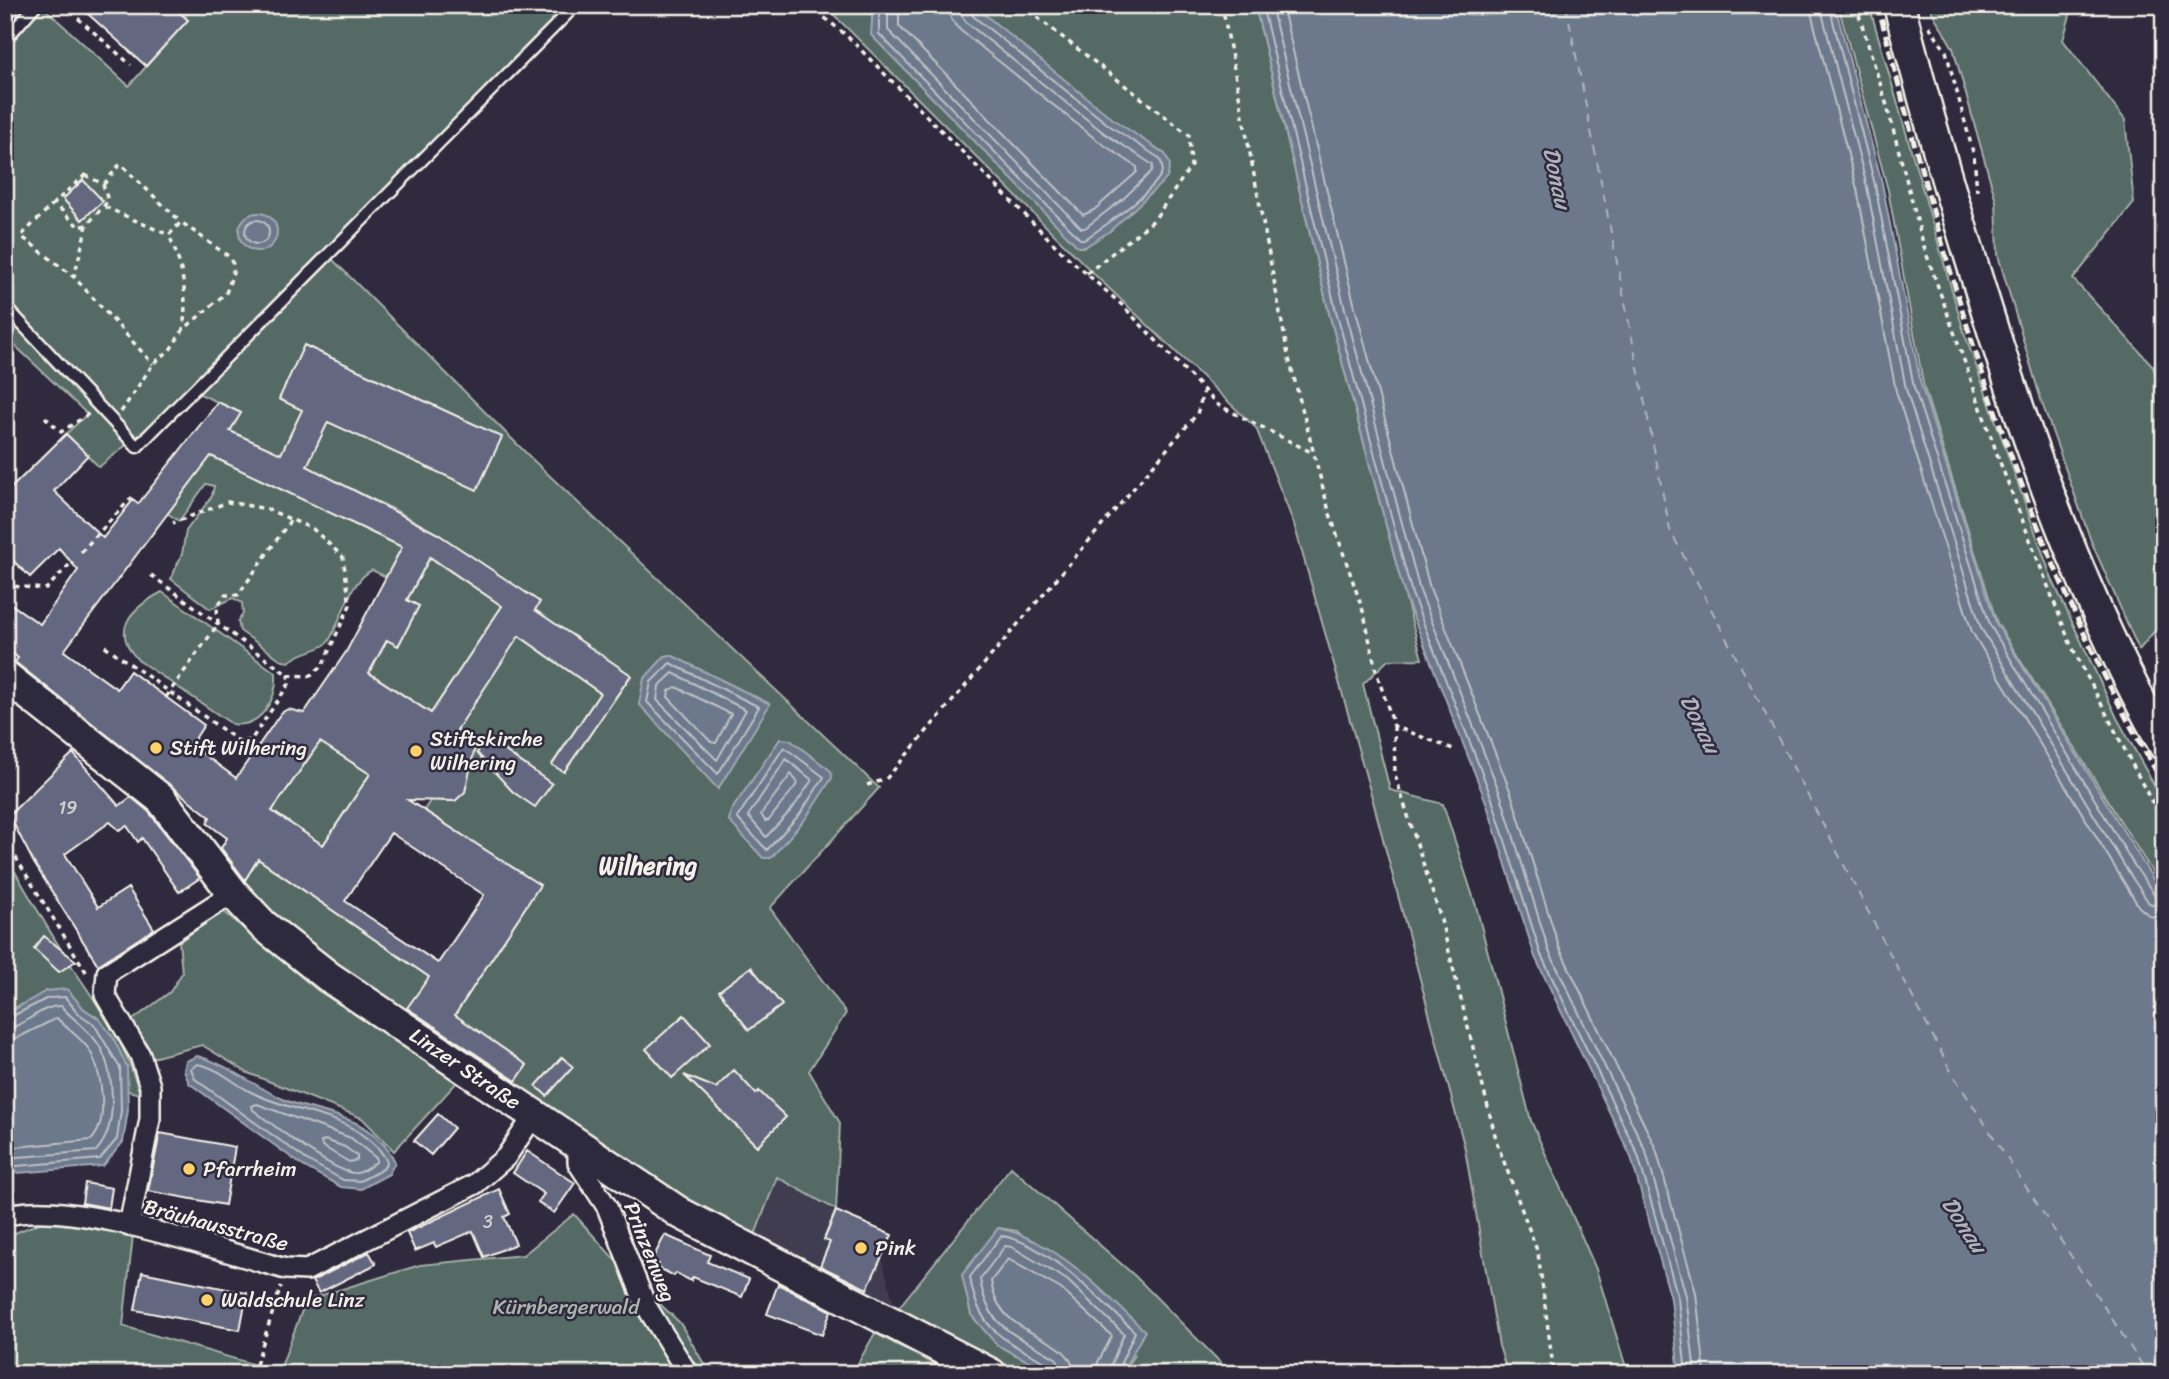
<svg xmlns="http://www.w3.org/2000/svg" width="2169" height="1379" viewBox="0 0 2169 1379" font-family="Sriracha,sans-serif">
	<rect width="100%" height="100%" fill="#2f2a3d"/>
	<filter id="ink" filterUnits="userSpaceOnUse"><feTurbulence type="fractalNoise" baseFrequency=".0143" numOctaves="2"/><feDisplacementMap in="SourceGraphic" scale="14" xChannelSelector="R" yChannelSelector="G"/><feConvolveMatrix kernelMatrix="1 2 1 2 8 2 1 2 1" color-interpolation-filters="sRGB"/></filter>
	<g filter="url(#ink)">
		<path fill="#3f3c51" d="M 777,1177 L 836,1211 L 892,1235 L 882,1259 L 896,1311 L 753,1240 Z"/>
		<path fill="#546a65" stroke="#a4aea6" stroke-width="2" d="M 14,5 L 41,5 L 129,86 L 187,20 L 182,5 L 568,5 L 156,421 L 99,467 L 66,434 L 87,414 L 5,336 L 5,16 Z
			M 824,5 L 1255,5 L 1329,313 L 1422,659 L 1388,660 L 1363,684 L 1390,790 L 1443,804 L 1476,906 L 1531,1121 L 1596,1269 L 1628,1374 L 1508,1374 L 1499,1346 L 1465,1149 L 1373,801 L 1294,524 L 1256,428 L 1095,275 Z
			M 1838,5 L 1869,5 L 1964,332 L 2052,579 L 2117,718 L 2164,803 L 2164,891 L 1997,623 L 1924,388 L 1888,190 Z
			M 1928,5 L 2073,5 L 2063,40 L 2125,120 L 2134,203 L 2073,279 L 2153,366 L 2164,403 L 2164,631 L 2157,628 L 2139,650 L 2091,541 L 2041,400 L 1998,255 L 1996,201 L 1953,48 Z
			M 330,257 L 532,459 L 879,788 L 770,908 L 846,1013 L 809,1071 L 840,1123 L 836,1211 L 824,1239 L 836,1210 L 777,1177 L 753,1240 L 688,1206 L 313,951 L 241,886 L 258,859 L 464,1001 L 539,885 L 424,810 L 434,795 L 443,801 L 454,801 C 471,787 466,786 465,767 C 465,759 470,748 471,739 L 344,656 L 387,640 L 399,645 L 419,606 L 407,600 L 430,558 L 502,606 L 440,700 L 519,636 L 600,693 L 552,764 L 564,772 L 631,676 L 535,610 L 539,602 L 438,534 L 393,509 L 230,431 L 241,413 L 189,389 Z
			M 211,456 L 402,547 L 386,577 L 372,570 C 348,582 342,621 328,642 C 321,651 302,650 289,662 L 283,661 L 240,631 L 238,621 L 243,614 L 242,603 L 233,598 L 210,609 L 171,579 L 182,554 L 186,531 L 212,496 L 214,486 L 206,484 L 179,521 L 167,513 Z
			M 162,592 L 276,673 C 278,699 260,729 232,724 L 138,660 C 109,629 132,608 162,592 Z
			M 320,742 L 370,774 L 323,845 L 272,811 Z
			M 5,855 C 30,896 53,940 81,980 C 109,1021 125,1045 140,1094 L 125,1090 L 127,1066 L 112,1037 L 98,1018 L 84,1009 L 31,1001 L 13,1008 L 5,1015 Z
			M 223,911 L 317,990 L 459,1080 L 394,1151 L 362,1118 L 248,1073 L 202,1045 L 148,1059 L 130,1022 L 170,992 L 182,973 L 179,942 Z
			M 1011,1167 L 1135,1276 L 1221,1363 L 1217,1374 L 1121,1374 L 1134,1355 L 1017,1231 L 999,1228 L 962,1275 L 997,1345 L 1053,1374 L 1014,1374 L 896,1311 Z
			M 574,1214 L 624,1270 L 680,1323 L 710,1374 L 5,1374 L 5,1237 L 59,1215 L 133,1235 L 123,1326 L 279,1372 L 306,1300 L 420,1265 L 523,1255 Z
			M 875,1333 L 952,1374 L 852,1374 Z"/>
		<path fill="#6c788c" stroke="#a2a8b1" stroke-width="2" d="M 873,5 L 973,5 L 1114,120 L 1165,154 L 1170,164 L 1167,178 L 1110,231 L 1085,247 L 1078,247 L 871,35 Z
			M 1255,5 L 1835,5 L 1882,183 L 1921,385 L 1996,623 L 2164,897 L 2164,1374 L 1679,1374 L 1671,1299 L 1631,1157 L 1535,957 L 1486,802 L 1405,596 L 1329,313 Z
			M239 232a19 19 0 1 1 38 0a19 19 0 1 1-38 0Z
			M 671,655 L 770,704 L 718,789 L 639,704 L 644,679 L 665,656 Z
			M 780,739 L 790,740 L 831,771 L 832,778 L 806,818 L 771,858 L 763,858 L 729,821 L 731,811 Z
			M 67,989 L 84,1009 L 98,1018 L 113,1037 L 127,1067 L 128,1110 L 123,1142 L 103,1166 L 5,1174 L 5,1015 L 46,991 Z
			M 197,1056 C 228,1064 255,1087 285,1100 C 308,1110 335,1112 358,1124 C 373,1132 388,1146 395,1162 L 389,1174 L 361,1189 L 341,1187 L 303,1166 L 189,1083 L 184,1070 L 186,1061 Z
			M 998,1228 C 1057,1240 1103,1292 1145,1331 L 1121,1374 L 1053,1374 L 997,1345 L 971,1315 L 962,1275 Z"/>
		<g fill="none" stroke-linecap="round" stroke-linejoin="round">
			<path stroke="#bec1c3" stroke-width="2" d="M 879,5 L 879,34 L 1080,239 L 1084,240 C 1102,228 1153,192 1161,174 C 1164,168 1162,163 1159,158 L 1110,126 L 973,16 L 968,5
				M 888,5 L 888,30 L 1081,228 L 1085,228 L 1123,199 L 1152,171 L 1153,165 L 1104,133 L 967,23 L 961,15 L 959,5
				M 899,5 L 899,26 L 1083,215 L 1094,210 L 1137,172 L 1137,167 L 1098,141 L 960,30 L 951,19 L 949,5
				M 1262,5 L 1336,311 L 1412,594 L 1492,799 L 1541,955 L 1638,1155 L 1678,1298 L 1686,1374
				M 1271,5 L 1345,309 L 1420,591 L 1501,796 L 1549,951 L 1646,1152 L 1686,1296 L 1695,1374
				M 1282,5 L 1355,307 L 1430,588 L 1511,793 L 1559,947 L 1656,1149 L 1696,1293 L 1705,1374
				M 1809,5 L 1857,189 L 1896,391 L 1972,632 L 2139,907 L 2150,916 L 2164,919
				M 1820,5 L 1867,187 L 1906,389 L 1981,628 L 2127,870 L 2149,903 L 2164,908
				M 1829,5 L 1875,185 L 1914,387 L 1990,625 L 2134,865 L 2156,897 L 2164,900
				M245 232a12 12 0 1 1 24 0a12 12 0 1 1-24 0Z
				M 670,663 L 759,707 L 718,774 L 647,702 L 651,682 Z
				M 673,673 L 746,710 L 717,760 L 657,700 L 659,686 Z
				M 676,687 L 731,714 L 716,743 L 711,742 L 668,697 L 669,691 Z
				M 784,747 L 824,777 L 800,814 L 767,850 L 737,818 Z
				M 786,759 L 812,780 L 793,808 L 766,837 L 748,816 Z
				M 791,774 L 798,783 L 769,820 L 765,821 L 761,814 Z
				M 5,1020 L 48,998 L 65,997 L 79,1014 L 94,1024 L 120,1068 L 121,1110 L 117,1139 L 100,1159 L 5,1167
				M 5,1029 C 25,1027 41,1005 61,1006 C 73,1020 89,1029 99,1045 C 115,1072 119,1127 96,1151 L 5,1158
				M 5,1039 L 17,1038 L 57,1018 C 67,1029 79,1036 88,1048 C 102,1068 110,1122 91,1140 L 5,1148
				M 197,1064 C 217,1067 232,1082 249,1091 C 282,1109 328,1113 357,1131 C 368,1139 382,1149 387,1162 L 383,1169 L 360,1181 L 343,1180 L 307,1160 L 195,1079 L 191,1069 Z
				M 257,1104 L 351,1138 L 376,1158 L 376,1162 C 371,1166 363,1172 357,1173 C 337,1176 271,1123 253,1110 L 252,1106 Z
				M 325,1140 L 345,1147 L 357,1156 L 357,1160 L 349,1162 L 322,1146 L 321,1142 Z
				M 1055,1374 L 1051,1365 C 1006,1341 978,1332 970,1277 L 1001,1236 C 1043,1240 1104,1303 1135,1332 L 1116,1374
				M 1063,1374 L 1057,1359 C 1018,1334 988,1332 980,1279 L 1005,1246 L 1012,1247 L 1067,1280 L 1124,1334 L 1107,1374
				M 1074,1374 C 1072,1330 1000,1344 991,1281 L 1008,1259 L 1061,1289 L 1112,1336 L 1098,1362 L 1096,1374"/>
			<path stroke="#b0b4ba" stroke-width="2" stroke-dasharray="9 7" stroke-linecap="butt" d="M 1566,5 L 1670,530 L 1953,1075 L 2148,1374"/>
		</g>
		<path fill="#646780" stroke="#f4f1e8" stroke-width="2" fill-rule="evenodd" d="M 78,5 L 171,5 L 188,20 L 146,66 Z
			M 83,180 L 103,201 L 82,220 L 63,199 Z
			M 304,345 L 502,437 L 477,490 L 328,422 L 307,466 L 438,534 L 540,602 L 535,610 L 631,675 L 564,772 L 552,765 L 600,693 L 519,636 L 457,730 L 476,743 L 465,792 L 455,801 L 408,800 L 540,885 L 455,1015 L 527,1065 L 516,1081 L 407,1008 L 429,977 L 258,859 L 245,880 L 221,848 L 227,838 L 207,823 L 210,817 L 15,662 L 18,658 L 5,647 L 5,600 L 40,624 L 78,570 L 59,548 L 30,577 L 5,553 L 5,494 L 66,434 L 88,455 L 54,491 L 103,538 L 133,500 L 138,504 L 218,402 L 241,413 L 230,431 L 281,454 L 302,410 L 279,399 ZM 211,456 L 402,547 L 346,652 L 304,713 L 288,709 L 281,713 L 236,778 L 191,745 L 204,725 L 130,671 L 117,689 L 64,651 ZM 430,557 L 502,606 L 431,713 L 369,673 L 387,640 L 398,646 L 419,606 L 407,600 ZM 320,742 L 370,774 L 323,845 L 272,811 ZM 391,833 L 484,895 L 438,963 L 345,901 Z
			M 487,738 L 552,784 L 535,807 L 513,792 L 477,753 Z
			M 73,753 L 119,806 L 131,797 L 148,811 L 200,878 L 179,892 L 142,838 L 138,842 L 127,826 L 119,830 L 110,822 L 65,854 L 98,907 L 128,888 L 154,929 L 98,965 L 34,863 L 9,815 Z
			M 44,936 L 76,961 L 59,972 L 34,949 Z
			M 751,967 L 782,1005 L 749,1030 L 719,991 Z
			M 684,1015 L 710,1044 L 672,1078 L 646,1049 Z
			M 562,1057 L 573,1067 L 547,1096 L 536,1086 Z
			M 734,1070 L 756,1094 L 759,1091 L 786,1117 L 757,1146 L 684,1075 L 716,1088 Z
			M 438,1114 L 454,1128 L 431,1155 L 414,1141 Z
			M 160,1133 L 235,1147 L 225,1205 L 148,1191 Z
			M 527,1151 L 575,1183 L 554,1213 L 538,1202 L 544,1194 L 513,1173 Z
			M 85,1183 L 112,1188 L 109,1208 L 82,1203 Z
			M 499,1189 L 510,1214 L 504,1217 L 516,1244 L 484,1257 L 473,1231 L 436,1247 L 434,1243 L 415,1251 L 407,1233 Z
			M 836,1211 L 892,1235 L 867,1289 L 820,1266 L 830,1242 L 824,1240 Z
			M 665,1235 L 710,1255 L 707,1262 L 749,1279 L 742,1297 L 693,1277 L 691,1281 L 676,1273 L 674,1276 L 657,1267 L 659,1264 L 652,1260 Z
			M 369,1252 L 376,1264 L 319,1293 L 312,1281 Z
			M 142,1272 L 247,1293 L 240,1330 L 135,1310 Z
			M 778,1284 L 831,1311 L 822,1335 L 767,1314 Z"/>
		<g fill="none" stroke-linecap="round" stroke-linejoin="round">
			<defs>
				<path id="service" d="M 5,40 L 36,5
					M 5,306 L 137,447 L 572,9"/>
				<path id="minor" d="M 578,1147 L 578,1163 L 607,1207 L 646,1306 L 688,1374
					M 5,1216 C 67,1196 219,1251 286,1269 L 307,1270 L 475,1184 L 506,1157 L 533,1117
					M 129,1226 L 150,1119 L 150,1086 L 140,1055 L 105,995 L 107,973 L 233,893"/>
				<g id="primary">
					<path d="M 1899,5 C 1924,103 1952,199 1982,295 C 2030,451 2084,603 2164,745"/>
					<path id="s1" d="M 5,676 L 161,799 L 233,893 L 263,925 L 329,977 L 680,1213 L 991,1374"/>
				</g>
			</defs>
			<use href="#service" stroke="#f4f1e8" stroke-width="15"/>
			<use href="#minor" stroke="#f4f1e8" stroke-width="24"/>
			<use href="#primary" stroke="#f4f1e8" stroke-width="35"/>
			<path stroke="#f4f1e8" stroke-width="3.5" stroke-dasharray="5 5" stroke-linecap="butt" d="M 63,5 L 131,65
				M 809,5 L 846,35 L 1063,253 L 1122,305 L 1218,405 L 1313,453
				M 1021,5 L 1189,135 L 1191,166 L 1154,220 L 1086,274
				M 1222,5 L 1288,355 L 1329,511 L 1364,614 L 1376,671 L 1394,726 L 1453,749
				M 1856,5 L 1887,106 L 1924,247 L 2001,465 L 2070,643 L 2164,826
				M 1929,26 L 1946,51 L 1974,156 L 1977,191
				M 85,175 L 103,184 L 108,201 L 87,225 L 79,227 L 54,203 Z
				M 104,184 L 120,164 L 181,222
				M 54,203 L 21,236 L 74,277
				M 105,207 L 169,235
				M 87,225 L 74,277 L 153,364
				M 121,412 L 153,364 L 170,350 L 183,330 L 226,293 L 233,273 L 233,264 L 228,256 L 181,222 L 169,235 C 183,267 188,295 183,330
				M 45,417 L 61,432 L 90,413
				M 81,552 L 135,494
				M 151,575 L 288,675 L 310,676 L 322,666 L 350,605 L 343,557 L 313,529 L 267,509 L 228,502 L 173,523
				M 5,589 L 12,586 L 46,589 L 71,563
				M 105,646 L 240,742 L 251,740 L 289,684 L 288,675
				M 166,697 L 218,624 L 217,607 L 225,595 L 238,595 L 292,518
				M 1394,726 L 1395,775 L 1440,916 L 1497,1143 L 1538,1253 L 1554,1374
				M 867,785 L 886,779 L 1197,414 L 1204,390
				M 5,840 L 88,975
				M 253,1374 L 281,1286"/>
			<use href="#service" stroke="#2f2a3d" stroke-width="10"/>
			<use href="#minor" stroke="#2f2a3d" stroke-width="19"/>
			<use href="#primary" stroke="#2f2a3d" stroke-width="30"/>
			<path stroke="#f4f1e8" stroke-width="5" stroke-dasharray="10 5" stroke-linecap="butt" d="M 1878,5 C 1945,267 2023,551 2164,784"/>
		</g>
	</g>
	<g fill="#ffd166" stroke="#2f2a3d" stroke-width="2.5">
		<circle cx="156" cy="748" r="7"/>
		<circle cx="416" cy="751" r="7"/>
		<circle cx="189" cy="1169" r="7"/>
		<circle cx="861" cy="1248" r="7"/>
		<circle cx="207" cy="1300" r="7"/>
	</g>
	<g text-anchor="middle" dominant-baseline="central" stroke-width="5" stroke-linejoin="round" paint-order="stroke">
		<g font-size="18" fill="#d0cece">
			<text x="68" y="808">19</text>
			<text x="488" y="1222">3</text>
		</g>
		<g font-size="21" fill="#f4f1e8" stroke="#2f2a3d" text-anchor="start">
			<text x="430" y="739">Stiftskirche<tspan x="430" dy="24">Wilhering</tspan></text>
			<text x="170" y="748">Stift Wilhering</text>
			<text x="203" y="1169">Pfarrheim</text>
			<text x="875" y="1248">Pink</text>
			<text x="221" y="1300">Waldschule Linz</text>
		</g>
		<g font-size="21" fill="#f4f1e8" stroke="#2f2a3d">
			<text stroke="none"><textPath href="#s1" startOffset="609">Linzer Straße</textPath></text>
			<text transform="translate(216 1225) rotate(15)">Bräuhausstraße</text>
			<text transform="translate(650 1252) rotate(68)">Prinzenweg</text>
		</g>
		<g font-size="21" fill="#acb4ad" stroke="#2f2a3d">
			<text x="566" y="1307">Kürnbergerwald</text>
		</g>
		<g font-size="23" font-style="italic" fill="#b0b4ba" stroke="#2f2a3d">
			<text transform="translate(1557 178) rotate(78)">Donau</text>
			<text transform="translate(1700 724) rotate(64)">Donau</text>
			<text transform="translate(1964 1225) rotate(57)">Donau</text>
		</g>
		<g font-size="24" font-weight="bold" fill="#f4f1e8" stroke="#2f2a3d">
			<text x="648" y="866">Wilhering</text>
		</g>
	</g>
	<rect width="2169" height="1379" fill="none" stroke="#2f2a3d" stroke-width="28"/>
	<rect x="14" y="14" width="2141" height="1351" fill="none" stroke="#f4f1e8" stroke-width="2.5" filter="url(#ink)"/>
</svg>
